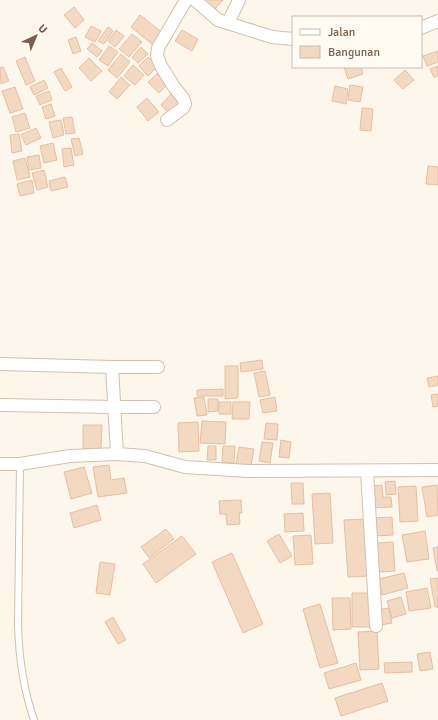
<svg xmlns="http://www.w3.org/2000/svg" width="438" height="720" viewBox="0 0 438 720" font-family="Signika,sans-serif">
	<rect width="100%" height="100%" fill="#fdf7eb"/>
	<path fill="#f3d8c2" stroke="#e6bfa2" d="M 204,0 L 223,0 L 215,9 Z
		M 74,7 L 84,20 L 75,28 L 64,15 Z
		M 140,15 L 163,33 L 153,45 L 131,27 Z
		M 91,26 L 101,31 L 95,42 L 85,37 Z
		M 108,27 L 113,31 L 104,44 L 98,41 Z
		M 116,30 L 124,36 L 115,47 L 108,41 Z
		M 182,30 L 198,39 L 192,51 L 175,41 Z
		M 132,34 L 142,42 L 129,57 L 119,49 Z
		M 76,37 L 81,51 L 73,54 L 68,40 Z
		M 92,43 L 102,51 L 97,57 L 87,49 Z
		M 109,46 L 118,52 L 108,66 L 99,60 Z
		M 141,47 L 148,54 L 138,63 L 132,57 Z
		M 438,51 L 438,62 L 427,66 L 423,56 Z
		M 121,54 L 130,62 L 117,78 L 108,70 Z
		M 25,57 L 35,81 L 26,85 L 16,61 Z
		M 148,57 L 158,66 L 148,76 L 139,66 Z
		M 89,58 L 102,71 L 91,81 L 79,68 Z
		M 133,65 L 144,75 L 135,85 L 124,76 Z
		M 438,66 L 438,76 L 434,77 L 430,69 Z
		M 3,67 L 9,81 L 1,84 L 0,68 Z
		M 344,67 L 361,67 L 363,74 L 348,79 Z
		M 61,68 L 72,87 L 65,91 L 54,72 Z
		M 405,70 L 414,80 L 403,89 L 394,80 Z
		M 157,74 L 168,84 L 159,93 L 148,82 Z
		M 121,77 L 130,85 L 117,99 L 109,92 Z
		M 44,80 L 48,88 L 34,95 L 30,87 Z
		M 350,85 L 363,87 L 360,102 L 348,100 Z
		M 335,86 L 348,89 L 346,104 L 332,101 Z
		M 15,87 L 23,109 L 10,113 L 2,91 Z
		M 49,91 L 52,100 L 40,105 L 36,96 Z
		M 171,94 L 180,102 L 169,113 L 161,105 Z
		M 147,98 L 159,112 L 148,121 L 137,107 Z
		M 51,104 L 55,116 L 46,119 L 42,107 Z
		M 362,108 L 373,109 L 371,131 L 360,130 Z
		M 25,113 L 30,128 L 16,132 L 12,117 Z
		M 72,117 L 75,133 L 66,134 L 63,118 Z
		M 61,120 L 64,135 L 53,138 L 49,122 Z
		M 36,128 L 41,138 L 26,145 L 21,135 Z
		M 19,134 L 22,151 L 12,153 L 10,135 Z
		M 79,138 L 83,154 L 75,156 L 71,139 Z
		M 53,143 L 57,160 L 44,163 L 40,146 Z
		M 71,148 L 74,165 L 64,167 L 62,149 Z
		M 39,155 L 41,168 L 29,170 L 27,157 Z
		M 25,158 L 30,177 L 17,180 L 13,161 Z
		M 428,166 L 438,167 L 438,185 L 426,184 Z
		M 44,170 L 48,187 L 37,190 L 32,173 Z
		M 65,177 L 68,187 L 51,191 L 49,181 Z
		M 32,180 L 34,193 L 20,196 L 17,184 Z
		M 262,360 L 263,369 L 241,372 L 240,363 Z
		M 225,366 L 238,366 L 238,398 L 225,399 Z
		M 265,371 L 270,395 L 259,397 L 254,373 Z
		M 438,376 L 438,385 L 429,387 L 427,378 Z
		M 223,389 L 223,396 L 197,396 L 197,390 Z
		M 438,394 L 438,406 L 433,407 L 431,395 Z
		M 204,397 L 207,415 L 197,416 L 194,398 Z
		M 275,397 L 277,411 L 263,413 L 260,400 Z
		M 208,399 L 218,399 L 218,411 L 208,412 Z
		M 219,402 L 231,402 L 231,414 L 219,414 Z
		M 233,402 L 250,402 L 249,419 L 232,419 Z
		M 202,421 L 226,422 L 225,444 L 200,443 Z
		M 198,422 L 199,451 L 179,452 L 178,423 Z
		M 266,423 L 278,424 L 277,440 L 264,439 Z
		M 83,425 L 102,425 L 101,449 L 83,449 Z
		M 281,440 L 291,442 L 289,458 L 279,457 Z
		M 262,442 L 273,443 L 270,463 L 259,461 Z
		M 208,446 L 216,446 L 216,460 L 207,460 Z
		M 223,446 L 235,446 L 234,463 L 222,463 Z
		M 239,447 L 254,449 L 251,466 L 236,464 Z
		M 109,465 L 111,480 L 124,478 L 127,493 L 98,497 L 93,467 Z
		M 84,467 L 92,493 L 71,499 L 64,472 Z
		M 395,481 L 396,494 L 386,495 L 385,482 Z
		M 291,483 L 303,483 L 304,504 L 292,504 Z
		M 382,485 L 383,497 L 391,497 L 392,507 L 371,508 L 369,486 Z
		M 437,485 L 438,515 L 427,517 L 422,487 Z
		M 416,486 L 418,521 L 400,522 L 398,487 Z
		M 330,493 L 333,543 L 315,544 L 312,494 Z
		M 241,500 L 242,513 L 239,513 L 240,524 L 227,525 L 226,514 L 220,514 L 219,501 Z
		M 97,505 L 101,520 L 74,528 L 70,513 Z
		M 303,513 L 304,531 L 285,532 L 284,514 Z
		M 392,517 L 393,535 L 374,536 L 372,518 Z
		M 365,519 L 369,576 L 348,577 L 344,520 Z
		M 166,529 L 174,539 L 149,558 L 141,547 Z
		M 425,531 L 429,559 L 407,562 L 402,535 Z
		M 279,534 L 292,556 L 280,563 L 267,541 Z
		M 311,535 L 313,564 L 295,565 L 293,536 Z
		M 182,536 L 196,554 L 156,583 L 143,564 Z
		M 393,542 L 395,571 L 378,572 L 376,543 Z
		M 438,547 L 438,571 L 437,571 L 433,548 Z
		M 232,553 L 263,624 L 243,633 L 212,562 Z
		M 100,562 L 115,564 L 110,595 L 96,593 Z
		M 404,573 L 408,588 L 382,595 L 379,579 Z
		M 438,578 L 438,607 L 435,607 L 430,579 Z
		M 427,588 L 431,608 L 409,611 L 406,592 Z
		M 352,593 L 372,593 L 373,627 L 352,627 Z
		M 401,597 L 406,614 L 392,618 L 387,601 Z
		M 332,598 L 350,598 L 351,629 L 333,630 Z
		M 320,604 L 338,663 L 320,668 L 303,609 Z
		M 389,608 L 392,623 L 381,625 L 377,610 Z
		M 113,617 L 126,640 L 118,644 L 105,622 Z
		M 377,631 L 379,669 L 360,670 L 358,632 Z
		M 430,652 L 433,669 L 420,671 L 417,654 Z
		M 412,662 L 412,672 L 385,673 L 384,663 Z
		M 356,663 L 361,680 L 329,689 L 324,673 Z
		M 382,683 L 388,701 L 341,716 L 335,698 Z"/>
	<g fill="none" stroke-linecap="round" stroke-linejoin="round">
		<defs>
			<path id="lane" d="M 20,464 L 18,625 C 19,659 23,688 34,720"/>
			<path id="street" d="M 195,0 L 218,20 L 272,37 L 293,39
				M 228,23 L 239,0
				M 421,28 L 438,21
				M 167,120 L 183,108 L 185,104 L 183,98 L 174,87 L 161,66 L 157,56 L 158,48 L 186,0
				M 0,364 L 112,367 L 158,367
				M 112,367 L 117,454
				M 0,405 L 114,407 L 154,407
				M 0,464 L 20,464 L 70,456 L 117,454 L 145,456 L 185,467 L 248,471 L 438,470
				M 367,471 L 376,626"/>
		</defs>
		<use href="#lane" stroke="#d1c0af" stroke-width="8"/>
		<use href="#street" stroke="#d1c0af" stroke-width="14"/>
		<use href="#lane" stroke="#fff" stroke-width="6"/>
		<use href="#street" stroke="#fff" stroke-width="12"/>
	</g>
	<rect x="292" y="16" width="130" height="52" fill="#fffbf3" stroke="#cabdb0"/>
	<rect x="300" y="29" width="20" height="6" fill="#ffffff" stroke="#cabdb0"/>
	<text x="328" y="36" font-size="12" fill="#7a5f4c">Jalan</text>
	<rect x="300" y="46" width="20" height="12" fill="#f3d8c2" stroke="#cabdb0"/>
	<text x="328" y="56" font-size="12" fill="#7a5f4c">Bangunan</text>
	<g transform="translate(36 36) rotate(44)" stroke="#fffbf3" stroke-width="3" paint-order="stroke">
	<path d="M0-3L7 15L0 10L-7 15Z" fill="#7a5f4c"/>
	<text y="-6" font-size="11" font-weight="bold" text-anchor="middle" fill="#7a5f4c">U</text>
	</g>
</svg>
